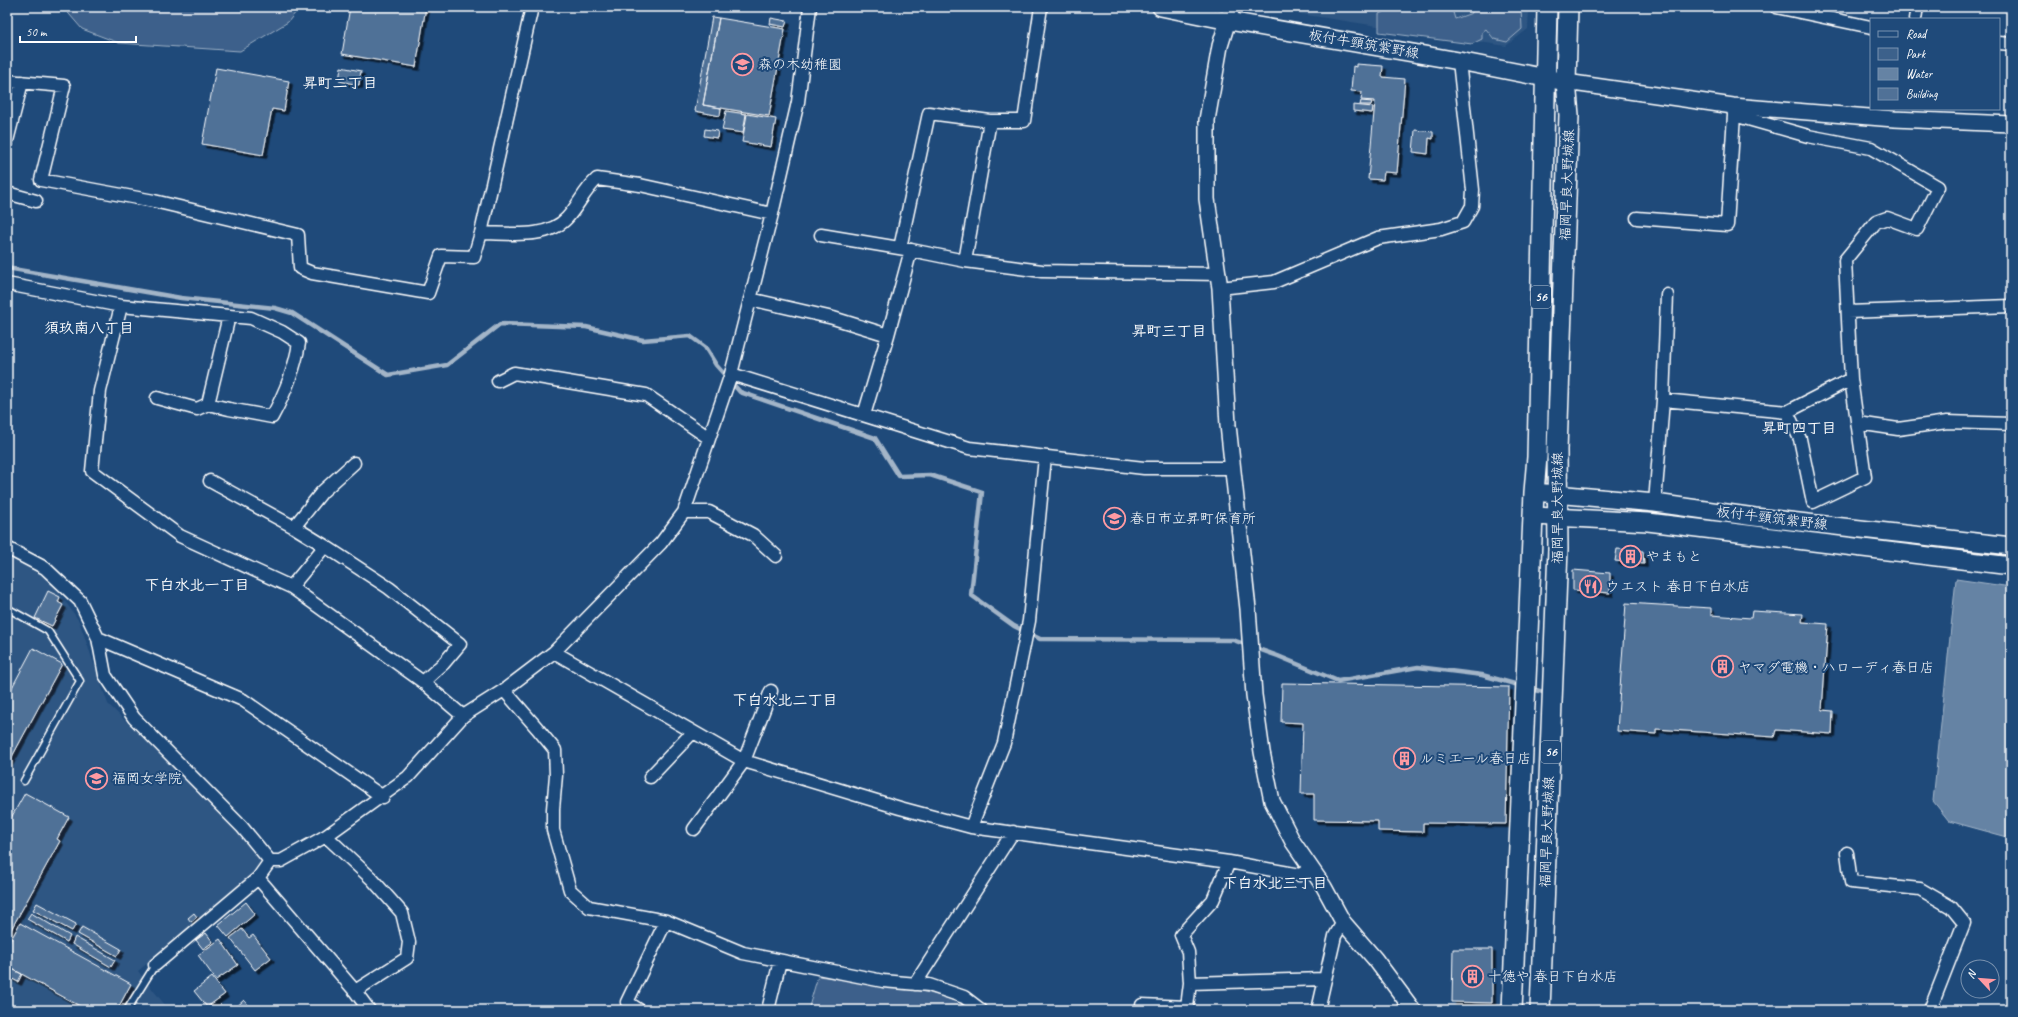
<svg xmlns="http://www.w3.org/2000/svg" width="2018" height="1017" viewBox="0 0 2018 1017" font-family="Caveat,'Klee One',sans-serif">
	<defs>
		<filter id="shadow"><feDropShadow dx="3.5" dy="3.5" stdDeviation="0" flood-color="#0009"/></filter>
	</defs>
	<rect width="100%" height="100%" fill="#1f4a7a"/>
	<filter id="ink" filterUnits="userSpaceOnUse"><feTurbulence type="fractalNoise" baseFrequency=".025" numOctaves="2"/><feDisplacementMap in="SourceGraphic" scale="8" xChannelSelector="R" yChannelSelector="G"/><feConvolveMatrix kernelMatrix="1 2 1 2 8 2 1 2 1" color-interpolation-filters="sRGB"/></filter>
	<g filter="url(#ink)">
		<path fill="#2e5683" d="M 1255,7 L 1529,7 L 1528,29 L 1506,46 Z
			M 7,556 L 50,580 L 79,621 L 108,704 L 260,852 L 260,870 L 138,971 L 169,1010 L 7,1010 Z"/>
		<path fill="#3c618b" stroke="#9eb0c5" d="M 63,7 L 300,7 L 288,22 L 240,51 L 119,43 L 82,29 Z
			M 1393,7 L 1412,7 L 1420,10 L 1452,9 L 1455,19 L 1472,13 L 1472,7 L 1521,7 L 1522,29 L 1507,42 L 1494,39 L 1486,29 L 1482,32 L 1482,39 L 1472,44 L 1379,32 L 1379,14 Z
			M 818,976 C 858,982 940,987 971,1010 L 808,1010 Z"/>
		<path fill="#6583a4" stroke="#a3b5c8" d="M 1956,579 L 2011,587 L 2011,838 L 1949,821 L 1933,801 Z"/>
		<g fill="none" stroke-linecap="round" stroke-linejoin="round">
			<path stroke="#a3b5c8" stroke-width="4.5" d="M 7,268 L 181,298 L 275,308 L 292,313 L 388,375 L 447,365 L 500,324 L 586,327 L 643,340 L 690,336 L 705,347 L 716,365 L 740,392 L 875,438 L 899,476 L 930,475 L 982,492 L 971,595 L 1014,626 L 1040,639 L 1233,640 L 1278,656 L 1338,681 L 1418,667 L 1482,675 L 1522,686
				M 1529,688 L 1543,692"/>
		</g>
		<path fill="#507197" stroke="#fff" filter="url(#shadow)" d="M 350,7 L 426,7 L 416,67 L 342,54 Z
			M 712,17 L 719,18 L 703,105 L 721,108 L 720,116 L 695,111 Z
			M 719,18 L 785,29 L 769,116 L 703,105 Z
			M 771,18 L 787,21 L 785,27 L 770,24 Z
			M 1356,64 L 1383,66 L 1382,77 L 1405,79 L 1397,173 L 1384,172 L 1383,180 L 1368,179 L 1375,101 L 1361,100 L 1362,92 L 1351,91 L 1353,66 L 1356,67 Z
			M 341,67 L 361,71 L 359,85 L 339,81 Z
			M 216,68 L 289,81 L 284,111 L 272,109 L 263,155 L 202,144 Z
			M 1361,101 L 1372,102 L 1371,105 L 1360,105 Z
			M 1353,105 L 1373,107 L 1372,113 L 1353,111 Z
			M 726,111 L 746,114 L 743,133 L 722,130 Z
			M 747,114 L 776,119 L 771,147 L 742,142 Z
			M 705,129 L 718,131 L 717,138 L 704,136 Z
			M 1415,130 L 1433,132 L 1433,139 L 1429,138 L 1428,154 L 1413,152 Z
			M 1617,549 L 1643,551 L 1644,564 L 1615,561 Z
			M 1573,570 L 1610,573 L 1610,593 L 1573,590 Z
			M 48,591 L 60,597 L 58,602 L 63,605 L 52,626 L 35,618 Z
			M 1626,603 L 1711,608 L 1711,615 L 1751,618 L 1752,611 L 1803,614 L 1802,622 L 1828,624 L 1822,710 L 1833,711 L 1832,734 L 1776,730 L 1774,737 L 1656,729 L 1656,734 L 1617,731 Z
			M 33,648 L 62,664 L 7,766 L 7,697 Z
			M 1282,683 L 1509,687 L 1506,824 L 1423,823 L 1423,832 L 1378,831 L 1378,821 L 1314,820 L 1314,794 L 1301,794 L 1303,723 L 1281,722 Z
			M 25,793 L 69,817 L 57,839 L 60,841 L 8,935 L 7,825 Z
			M 246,902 L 255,914 L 228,937 L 218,925 Z
			M 37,903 L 76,924 L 72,931 L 33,910 Z
			M 31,913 L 70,936 L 67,942 L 27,919 Z
			M 194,913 L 197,917 L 191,922 L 188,918 Z
			M 20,923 L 131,984 L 117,1010 L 87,1010 L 7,966 L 7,947 Z
			M 82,927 L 121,949 L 117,956 L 78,934 Z
			M 242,929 L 249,938 L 253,935 L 271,958 L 255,970 L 230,938 Z
			M 206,933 L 213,942 L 203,949 L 196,940 Z
			M 75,937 L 115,960 L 111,967 L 72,944 Z
			M 220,939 L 238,965 L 216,980 L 198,955 Z
			M 1453,949 L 1492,949 L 1492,1003 L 1452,1002 Z
			M 10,968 L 22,974 L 18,982 L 7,976 Z
			M 212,977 L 225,994 L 207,1007 L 194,991 Z
			M 244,1000 L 253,1010 L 233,1010 Z"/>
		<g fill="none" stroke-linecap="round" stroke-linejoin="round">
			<defs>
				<path id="service" d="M 7,608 L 48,631 L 80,681 L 24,781
					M 127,1010 L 155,965"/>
				<path id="minor" d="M 1776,7 L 1871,27
					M 1915,19 L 1917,7
					M 1999,43 L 2011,44
					M 7,81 L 64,86 L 41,180 L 154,201 L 298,235 L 300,268 L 312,273 L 428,293 L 441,256 L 474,257 L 481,233 L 532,7
					M 7,141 L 22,82
					M 7,193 L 36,201
					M 1637,218 L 1727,225 L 1734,115
					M 481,233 C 508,233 547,240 567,218 C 578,206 584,191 597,179 L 640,185 L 772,214
					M 821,235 L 911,250 L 888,335 L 864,415
					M 900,248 L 929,113 L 990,121
					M 911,250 L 965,261 L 1042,271 L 1218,274
					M 965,261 L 990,121 L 1024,121 L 1041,7
					M 7,284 L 121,306 L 100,391 L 92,471 L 180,536 L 291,587
					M 1220,288 L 1274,282 L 1378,238 L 1441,229 L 1463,222 L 1472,206 L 1473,190 L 1459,61
					M 750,299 L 833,318 L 888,335
					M 121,306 L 251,318 L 282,332 L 299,343 C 295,370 285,393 272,417 L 229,409 L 208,404 L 197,409 L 157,398
					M 1848,312 L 2011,306
					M 731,374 L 969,448 L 1144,468 L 1232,468
					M 498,381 L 514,373 L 646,395 L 709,438
					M 1663,400 L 1787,412 L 1851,379 L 1845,260 L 1876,222 L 1887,218 L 1917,229 L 1938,187 L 1871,148 L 1808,136 L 1734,115 L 1733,106
					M 208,404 L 229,316
					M 1787,412 L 1800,439 L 1813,502 L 1865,477 L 1851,379
					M 1858,423 L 1898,429 L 1947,422 L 2011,424
					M 210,481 L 294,527 L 325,546
					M 1655,503 L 1663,400 L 1667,295
					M 684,512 L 709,512 L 753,535 L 776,556
					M 294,527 L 322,492 L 354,463
					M 7,548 L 45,568 L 80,601 L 98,638 L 105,675 L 134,718 L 242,827 L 270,861
					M 98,638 L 243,700 L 383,797
					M 554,652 L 744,761 L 900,808 L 971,827 L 1229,862 L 1300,875 L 1311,868
					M 423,682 L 444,663 L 460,644 L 389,588 L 325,546 L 291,587 L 423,682 L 463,716
					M 504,690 L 537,728 L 555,750 L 556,775 L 553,809 L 553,830 L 570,890 L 589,907 L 666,921 L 743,953 L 883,981 L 929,985 L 964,997 L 981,1010
					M 650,777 L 692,733
					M 971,827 L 1004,743 L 1029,621 L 1045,457
					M 694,829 L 744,761 L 771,691
					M 326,836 L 372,879 L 402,913 L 409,942 L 407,958 L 355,991
					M 1847,853 L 1851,882 L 1920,889 L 1951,907 L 1964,923 L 1930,1010
					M 258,878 L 355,991 L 369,1010
					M 155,965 L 258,878 L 270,861 L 281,861 L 326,836 L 408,777 L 463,716 L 504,690 L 554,652 L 661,543 L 684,512 L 731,374 L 772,214 L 798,102 L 810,7
					M 1190,983 L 1325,979
					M 915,984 L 1013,832
					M 1142,1005 L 1187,1007 L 1190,983 L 1188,952 L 1181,935 L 1213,900 L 1229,862
					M 639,1010 L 627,1002 L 666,921
					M 768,1010 L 780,961
					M 1318,1010 L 1335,936 L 1343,922"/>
				<path id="tertiary" d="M 1232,7 L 1220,46 L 1207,120 L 1207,199 L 1220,288 L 1228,425 L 1248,609 L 1254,695 L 1262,752 L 1272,801 L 1293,842 L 1324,887 L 1343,922 L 1375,959 L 1413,1010
					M 1566,82 L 1733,106 L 1894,119 L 2011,124"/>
				<path id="secondary" d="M 1161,7 L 1229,21 L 1459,61 L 1566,82
					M 1534,492 L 1655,503 L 1755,517 L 2011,546
					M 1534,516 L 1648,522 L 2011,566"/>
				<path id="primary" d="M 1512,1010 L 1534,492 L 1537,457 L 1547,7
					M 1540,1010 L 1558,549 L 1557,450 L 1569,115 L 1566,82 L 1568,7"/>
			</defs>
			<use href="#service" stroke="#fff" stroke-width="9"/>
			<use href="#minor" stroke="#fff" stroke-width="15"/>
			<use href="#tertiary" stroke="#fff" stroke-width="18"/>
			<use href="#secondary" stroke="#fff" stroke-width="20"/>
			<use href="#primary" stroke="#fff" stroke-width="22"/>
			<use href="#service" stroke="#1f4a7a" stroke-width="6"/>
			<use href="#minor" stroke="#1f4a7a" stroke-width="12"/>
			<use href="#tertiary" stroke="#1f4a7a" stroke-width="15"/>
			<use href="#secondary" stroke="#1f4a7a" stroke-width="17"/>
			<use href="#primary" stroke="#1f4a7a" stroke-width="19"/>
		</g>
	</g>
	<defs>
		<symbol id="school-ring" viewBox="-11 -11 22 22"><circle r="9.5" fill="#1f4a7a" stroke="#ff9aa2" stroke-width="1.5"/><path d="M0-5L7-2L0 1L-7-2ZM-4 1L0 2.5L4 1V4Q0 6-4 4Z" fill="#ff9aa2"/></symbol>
		<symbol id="building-ring" viewBox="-11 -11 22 22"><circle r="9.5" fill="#1f4a7a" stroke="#ff9aa2" stroke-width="1.5"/><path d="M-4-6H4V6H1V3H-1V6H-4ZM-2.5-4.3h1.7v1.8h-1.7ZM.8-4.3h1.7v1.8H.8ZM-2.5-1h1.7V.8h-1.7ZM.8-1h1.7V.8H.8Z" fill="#ff9aa2"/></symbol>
		<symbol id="restaurant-ring" viewBox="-11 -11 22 22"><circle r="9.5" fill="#1f4a7a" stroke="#ff9aa2" stroke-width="1.5"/><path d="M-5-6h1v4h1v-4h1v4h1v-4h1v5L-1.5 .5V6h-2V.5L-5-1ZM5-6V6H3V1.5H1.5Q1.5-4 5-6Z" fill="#ff9aa2"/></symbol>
	</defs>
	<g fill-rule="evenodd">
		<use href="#school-ring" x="730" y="52" width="25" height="25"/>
		<use href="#school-ring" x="1102" y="506" width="25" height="25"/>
		<use href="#building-ring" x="1618" y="544" width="25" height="25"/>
		<use href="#restaurant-ring" x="1578" y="574" width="25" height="25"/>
		<use href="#building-ring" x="1710" y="654" width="25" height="25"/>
		<use href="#building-ring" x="1392" y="746" width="25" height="25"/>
		<use href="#school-ring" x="84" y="766" width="25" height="25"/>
		<use href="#building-ring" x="1460" y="964" width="25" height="25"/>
	</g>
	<g text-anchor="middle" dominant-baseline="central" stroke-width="4" stroke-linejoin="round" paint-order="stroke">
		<g fill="#1f4a7a" stroke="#bcc9d7" stroke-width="1">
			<rect x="1531" y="286" width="20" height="22" rx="3"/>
			<rect x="1541" y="741" width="20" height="22" rx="3"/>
		</g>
		<g font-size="13" font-weight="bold" fill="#fff">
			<text x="1541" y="297">56</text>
			<text x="1551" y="752">56</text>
		</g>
		<g font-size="14" fill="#fff" stroke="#1f4a7a">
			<text transform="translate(1364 44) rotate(10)">板付牛頸筑紫野線</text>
			<text transform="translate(1567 185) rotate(-88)">福岡早良大野城線</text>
			<text transform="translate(1557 508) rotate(-90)">福岡早良大野城線</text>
			<text transform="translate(1772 518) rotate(7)">板付牛頸筑紫野線</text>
			<text transform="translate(1547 832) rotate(-88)">福岡早良大野城線</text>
		</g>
		<g font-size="14" fill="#fff" stroke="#1f4a7a" text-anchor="start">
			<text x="758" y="64">森の木幼稚園</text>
			<text x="1130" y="518">春日市立昇町保育所</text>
			<text x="1646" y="556">やまもと</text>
			<text x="1606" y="586">ウエスト 春日下白水店</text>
			<text x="1738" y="667">ヤマダ電機・ハローディ春日店</text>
			<text x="1420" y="758">ルミエール春日店</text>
			<text x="112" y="778">福岡女学院</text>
			<text x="1488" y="976">十徳や 春日下白水店</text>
		</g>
		<g font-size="15" font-weight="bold" fill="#fff" stroke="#1f4a7a">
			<text x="340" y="83">昇町二丁目</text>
			<text x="89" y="328">須玖南八丁目</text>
			<text x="1169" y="331">昇町三丁目</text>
			<text x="1799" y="428">昇町四丁目</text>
			<text x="197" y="585">下白水北一丁目</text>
			<text x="785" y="700">下白水北二丁目</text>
			<text x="1275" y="883">下白水北三丁目</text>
		</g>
	</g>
	<rect width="2018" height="1017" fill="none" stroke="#1f4a7a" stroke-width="24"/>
	<rect x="12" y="12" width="1994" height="993" fill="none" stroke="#fff" stroke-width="1.5" filter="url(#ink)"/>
	<rect x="1870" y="18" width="130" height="92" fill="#1f4a7a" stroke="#7992af"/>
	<rect x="1878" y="31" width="20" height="6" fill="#1f4a7a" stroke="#7992af"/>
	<text x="1906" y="38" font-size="12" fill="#ffffff">Road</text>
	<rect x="1878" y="48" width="20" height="12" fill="#3c618b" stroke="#7992af"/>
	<text x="1906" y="58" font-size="12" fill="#ffffff">Park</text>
	<rect x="1878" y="68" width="20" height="12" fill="#6583a4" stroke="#7992af"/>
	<text x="1906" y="78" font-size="12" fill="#ffffff">Water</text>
	<rect x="1878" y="88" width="20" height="12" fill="#507197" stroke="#7992af"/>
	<text x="1906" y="98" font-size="12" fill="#ffffff">Building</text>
	<g transform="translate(1980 979) rotate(296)"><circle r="19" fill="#1f4a7a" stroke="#7992af"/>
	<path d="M0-3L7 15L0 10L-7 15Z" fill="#ff9aa2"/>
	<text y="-6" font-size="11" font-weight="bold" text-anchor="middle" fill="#ffffff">N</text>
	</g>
	<path d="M20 36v6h116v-6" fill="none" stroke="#ffffff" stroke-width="2"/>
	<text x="26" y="36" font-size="12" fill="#ffffff" stroke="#1f4a7a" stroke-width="3" paint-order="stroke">50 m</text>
</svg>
